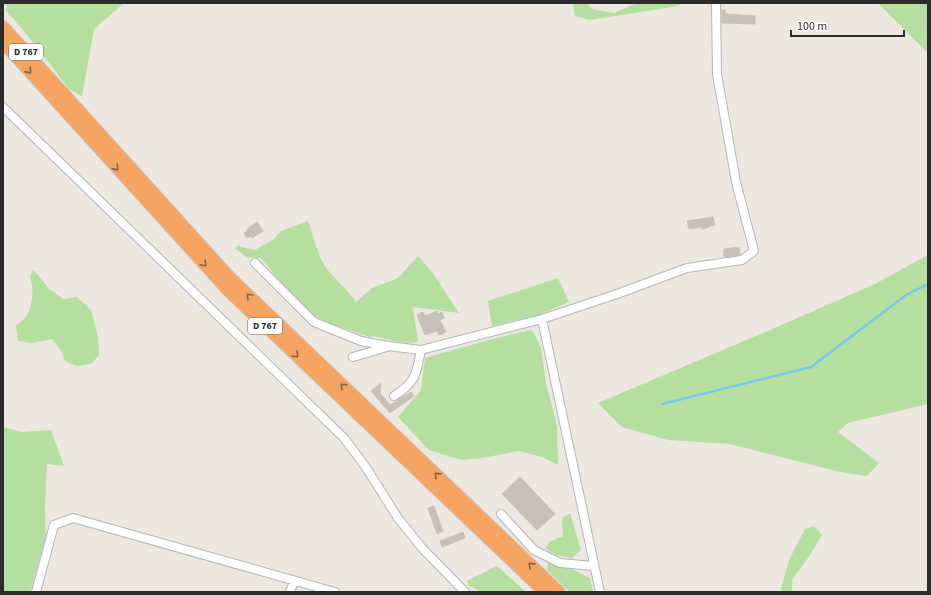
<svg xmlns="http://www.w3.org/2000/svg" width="931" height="595" viewBox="0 0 931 595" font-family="'Source Sans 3',sans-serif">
	<rect width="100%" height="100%" fill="#ece7df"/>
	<path fill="#b4df9f" d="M 4,3 L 124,3 L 94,29 L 82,96 L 69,89 L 37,47 L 5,9 L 8,8 Z
		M 573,3 L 587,3 L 592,9 L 614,13 L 637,3 L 684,3 L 673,7 L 589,20 L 575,16 Z
		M 878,3 L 928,3 L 928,53 Z
		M 308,221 C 313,234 318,256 325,266 C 334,280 347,288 356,302 L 372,288 L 398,278 L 418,256 L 432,272 L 459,313 L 413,307 L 418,342 L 409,343 L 399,342 L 373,336 L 370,337 L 331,324 L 312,315 L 286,289 L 261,258 L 246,257 L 235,248 L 239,245 L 241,247 L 255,250 L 274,239 L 281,231 Z
		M 928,255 L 928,404 L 848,423 L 838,432 L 879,463 L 867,476 L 840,472 L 730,444 L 668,440 L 622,427 L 598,403 L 770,330 L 875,284 Z
		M 33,269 L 50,290 L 64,299 L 77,297 L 91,310 L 98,337 L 99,355 L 91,364 L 76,366 L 65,361 L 61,350 L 52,339 L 32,343 L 18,341 L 16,326 C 19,323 25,319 27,315 C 33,304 34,288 30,277 Z
		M 558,278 L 569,302 L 539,315 L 492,326 L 488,301 Z
		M 532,330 L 541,347 L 546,383 L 557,426 L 558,465 L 542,457 L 519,451 L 482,458 L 461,460 L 429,450 L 398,417 L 421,390 L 425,358 L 496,338 Z
		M 3,427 L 21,432 L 51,430 L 64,466 L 47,464 L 45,506 L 46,543 L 42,549 L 32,587 L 29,592 L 3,592 Z
		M 570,513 L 581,550 L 572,558 L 556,555 L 546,549 L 549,542 L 563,536 L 562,518 Z
		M 814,526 L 822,535 L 810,555 L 792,580 L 792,592 L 782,592 L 781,589 L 789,560 L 805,529 Z
		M 548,563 L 571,569 L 590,578 L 593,592 L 570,592 L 547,570 Z
		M 497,566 L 526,592 L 479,592 L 475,588 L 469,586 L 467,581 Z"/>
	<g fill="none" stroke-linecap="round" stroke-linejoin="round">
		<path stroke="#78c8e8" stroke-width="2.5" d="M 662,404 L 811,367 L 906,295 L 928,284"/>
	</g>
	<path fill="#c5c1ba" stroke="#c8c3b8" d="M 722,10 L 725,10 L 725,14 L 755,16 L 755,24 L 722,23 Z
		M 713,217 L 715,225 L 709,226 L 709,227 L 702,229 L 702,227 L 689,229 L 687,221 Z
		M 257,222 L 263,231 L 252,238 L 251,236 L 247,238 L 244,233 L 248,230 L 247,229 Z
		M 739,247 L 740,255 L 724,257 L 724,249 Z
		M 437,311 L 438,314 L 442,312 L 444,318 L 440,320 L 446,332 L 439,335 L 437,331 L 425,335 L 417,315 L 423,312 L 425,316 Z
		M 381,383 L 380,393 L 390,405 L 411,392 L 414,396 L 390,413 L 371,391 Z
		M 520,477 L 555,514 L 537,530 L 502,494 Z
		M 434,506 L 443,531 L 437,534 L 428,508 Z
		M 463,532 L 465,538 L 442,547 L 440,541 Z"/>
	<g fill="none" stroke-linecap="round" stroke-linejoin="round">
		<defs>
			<path id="minor" d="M 3,107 L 344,438 L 365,466 L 398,518 L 422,548 L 465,592
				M 255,263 L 314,322 L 361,341 L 388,346 L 421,350 L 542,319 L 617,294 L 687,268 L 742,260 L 754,251 L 736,182 L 717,74 L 716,3
				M 542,319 L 600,592
				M 353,357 L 387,347
				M 394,396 C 416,382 416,375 421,350
				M 501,514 L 534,550 L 560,563 L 594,566
				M 36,592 L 54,525 L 73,518 L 335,592
				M 290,592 L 294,581"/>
			<path id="highway" d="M 3,27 L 230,278 L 559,592
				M 3,42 L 229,291 L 545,592"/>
		</defs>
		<use href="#minor" stroke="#b2b5be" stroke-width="10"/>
		<use href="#highway" stroke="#c8c8c8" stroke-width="14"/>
		<path stroke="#c8c8c8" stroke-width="1.5" stroke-dasharray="3 2" stroke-linecap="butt" d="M 915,3 L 928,28"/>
		<use href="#minor" stroke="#fff" stroke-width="8"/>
		<use href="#highway" stroke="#f5a461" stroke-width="12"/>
	</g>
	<defs><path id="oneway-chevron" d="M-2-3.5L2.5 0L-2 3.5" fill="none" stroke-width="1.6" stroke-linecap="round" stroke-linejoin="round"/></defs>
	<g stroke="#866244">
		<use href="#oneway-chevron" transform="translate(29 71) rotate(48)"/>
		<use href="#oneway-chevron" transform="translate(116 168) rotate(48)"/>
		<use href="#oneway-chevron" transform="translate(204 264) rotate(47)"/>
		<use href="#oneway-chevron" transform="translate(249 296) rotate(-135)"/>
		<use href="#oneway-chevron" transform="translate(296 355) rotate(44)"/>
		<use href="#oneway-chevron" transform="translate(343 386) rotate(-136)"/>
		<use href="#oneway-chevron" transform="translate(437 475) rotate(-136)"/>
		<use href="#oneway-chevron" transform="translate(531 565) rotate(-136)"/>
	</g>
	<g text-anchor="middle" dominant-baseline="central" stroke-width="3.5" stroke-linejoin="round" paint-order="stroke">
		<g fill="#fff" stroke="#6b6b6b" stroke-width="1">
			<rect x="9" y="44" width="34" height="16" rx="3"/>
			<rect x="248" y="318" width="34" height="16" rx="3"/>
		</g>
		<g font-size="10" font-weight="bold" fill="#2c2c2c">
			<text x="26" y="52">D 767</text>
			<text x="265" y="326">D 767</text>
		</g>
	</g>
	<rect width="931" height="595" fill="none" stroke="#2c2c2c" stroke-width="8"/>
	<path d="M791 30v6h113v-6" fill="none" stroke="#2c2c2c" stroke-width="2"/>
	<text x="797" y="30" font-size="12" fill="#2c2c2c" stroke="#ffffff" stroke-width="3" paint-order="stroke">100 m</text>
</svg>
